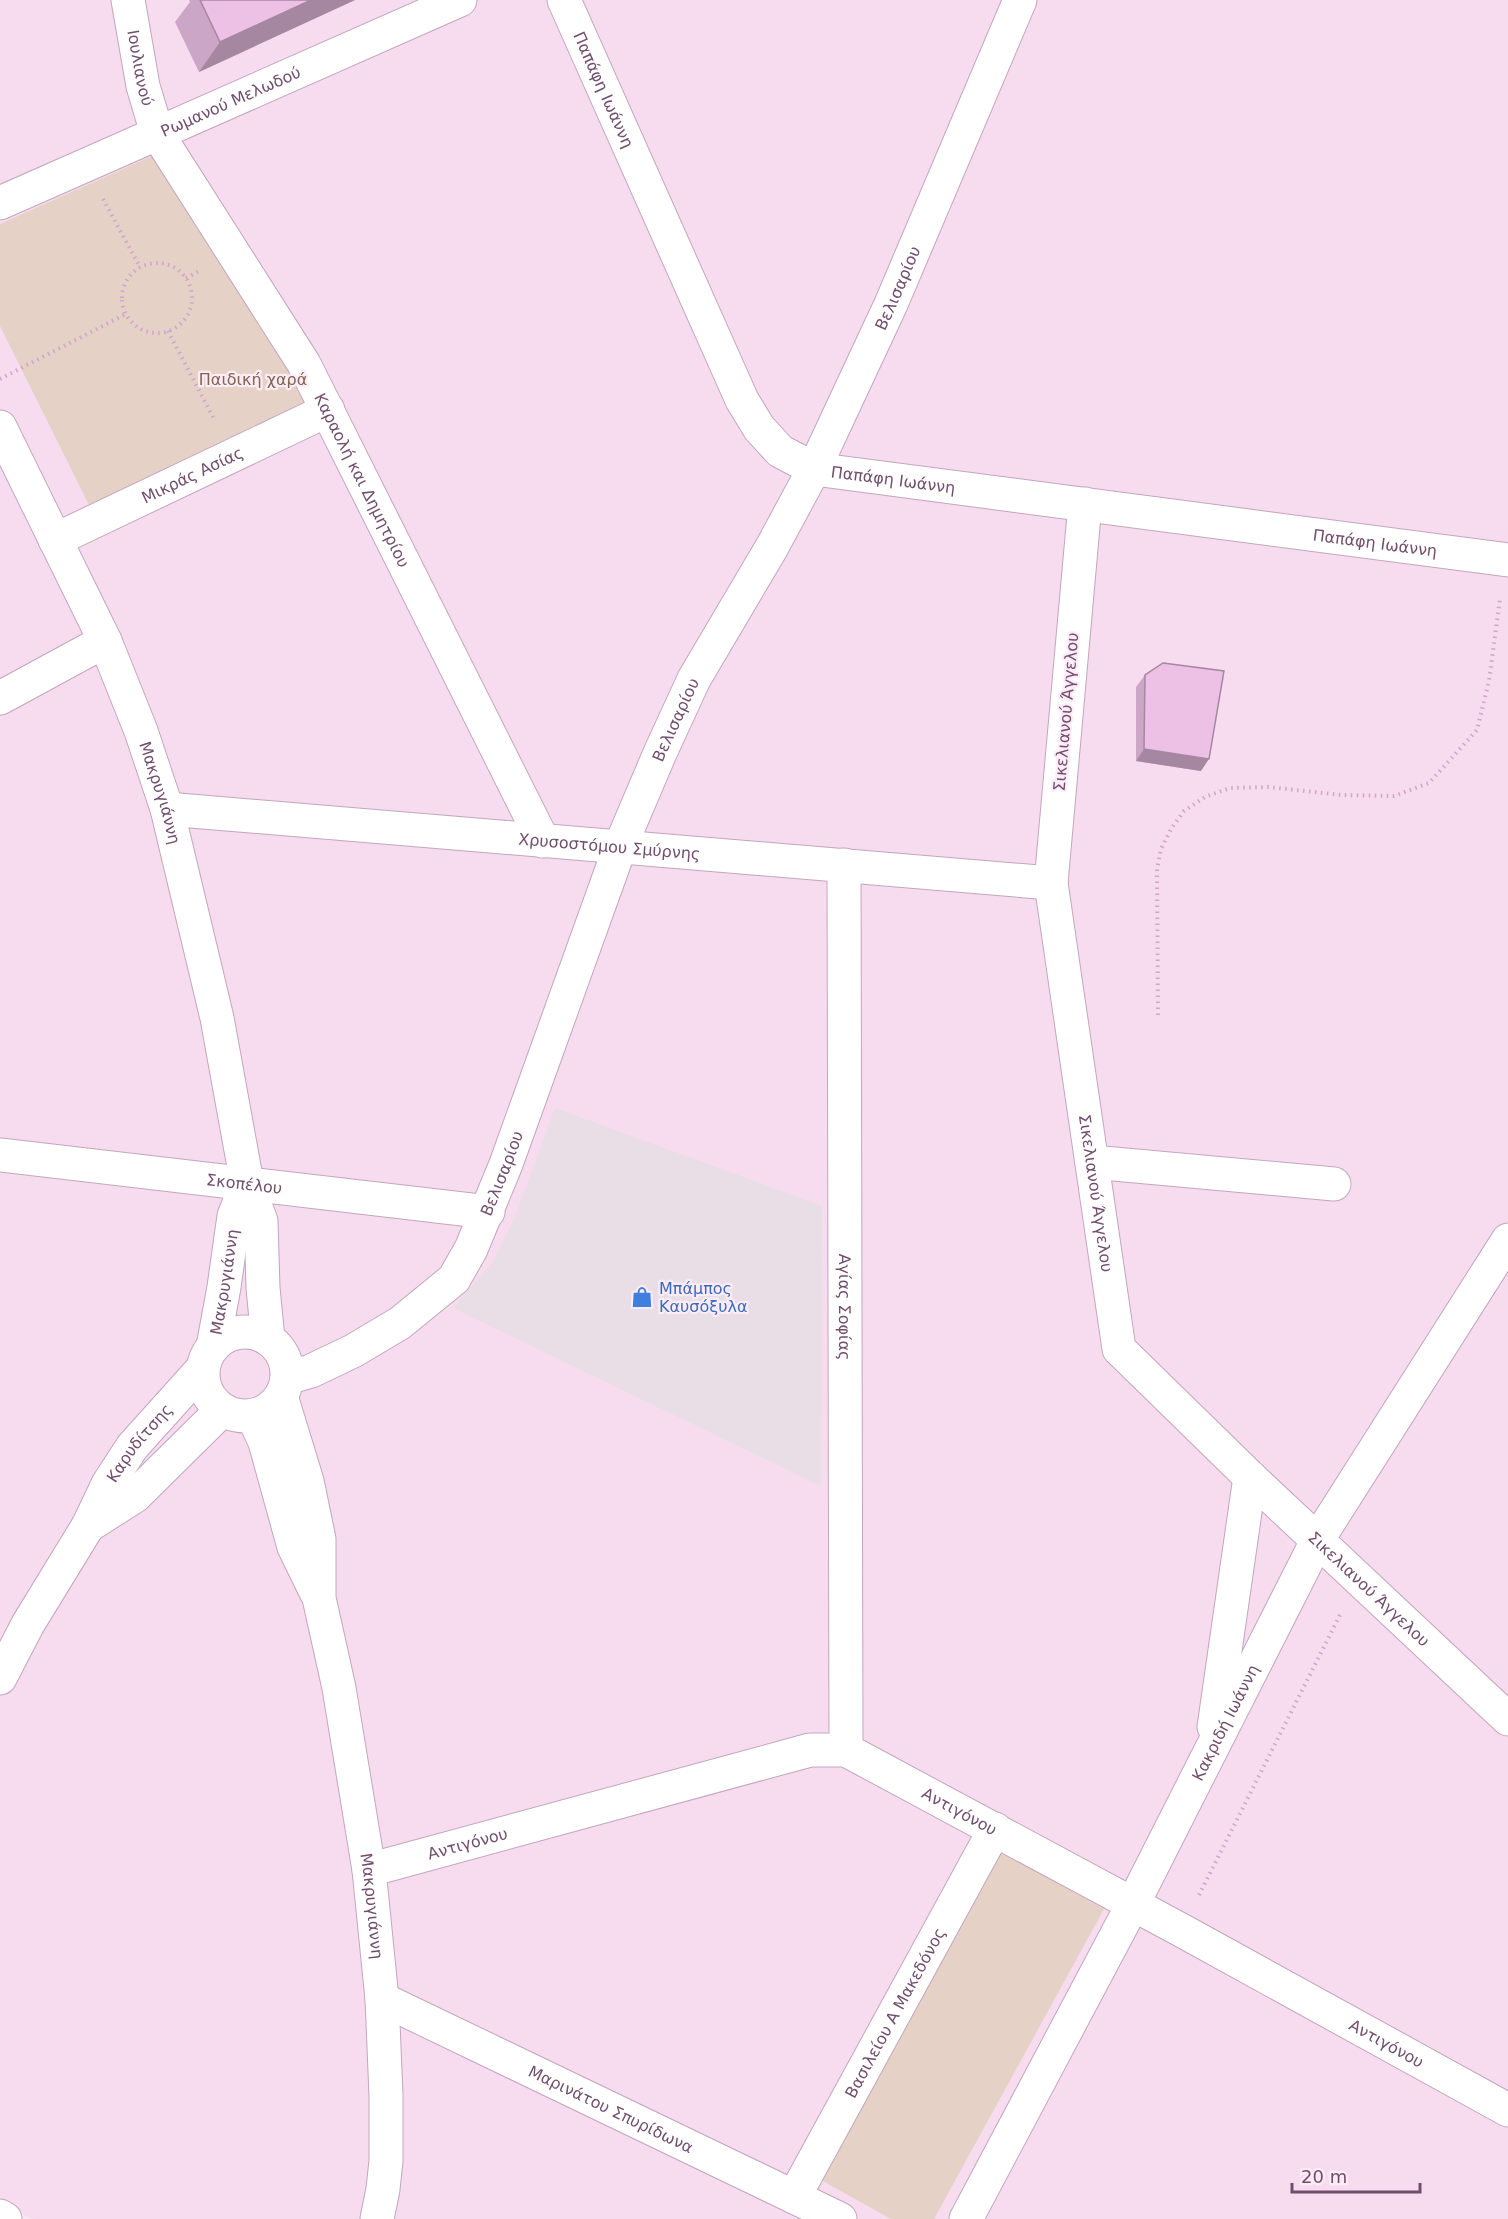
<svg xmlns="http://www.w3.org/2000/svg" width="1508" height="2219" viewBox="0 0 1508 2219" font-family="'DejaVu Sans',sans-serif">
	<rect width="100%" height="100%" fill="#fae7f3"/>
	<path fill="#f6dcee" d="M 0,0 L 1508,0 L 1508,2219 L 33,2219 L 0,2204 Z"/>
	<path fill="#e9dde6" d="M 555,1108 L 822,1206 L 821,1486 L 453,1308 L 492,1263 L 515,1217 Z"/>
	<path fill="#e6d1c6" d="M 152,156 L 290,366 L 306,401 L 89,505 L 0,326 L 0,224 Z
		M 1001,1852 L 1104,1909 L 934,2219 L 891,2219 L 821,2180 Z"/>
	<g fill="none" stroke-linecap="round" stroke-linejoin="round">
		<defs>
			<g id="minor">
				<path id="s1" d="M 128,0 L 143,86 L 157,133 L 304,364 L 543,841"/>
				<path id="s2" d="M 564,0 L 742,400 L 759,428 L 780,451 L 814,469 L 1508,560"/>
				<path id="s3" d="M 0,203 L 460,0"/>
				<path id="s4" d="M 0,427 L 105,641 L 141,731 L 167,809 L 217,1018 L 247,1183 L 261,1221 L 263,1288 L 268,1339"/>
				<path id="s5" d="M 1085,504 L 1051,883 L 1119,1349 L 1250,1477 L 1508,1719"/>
				<path id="s6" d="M 55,540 L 328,410"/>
				<path d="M 0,698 L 105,641"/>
				<path id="s7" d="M 167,809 L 1051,883"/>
				<path id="s8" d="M 844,865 L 846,1750"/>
				<path id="s9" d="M 0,1155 L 488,1212"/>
				<path d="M 1092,1162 L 1334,1184"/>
				<circle cx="245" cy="1374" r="42"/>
				<path id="s10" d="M 213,1347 L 224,1287 L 234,1216 L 247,1183"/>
				<path id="s11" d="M 287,1378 L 311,1371 L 353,1351 L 400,1323 L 454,1279 L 471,1249 L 506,1164 L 620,847 L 660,753 L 694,679 L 772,547 L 814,469 L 891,304 L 1020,0"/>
				<path id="s12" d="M 281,1396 L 307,1481 L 319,1539 L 319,1598 L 339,1688 L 369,1870 L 382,1999 L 386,2095 L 386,2161 L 383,2189 L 377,2219"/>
				<path d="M 253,1416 L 265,1442 L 294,1547 L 316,1592"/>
				<path d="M 88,1526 L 135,1496 L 222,1410"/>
				<path id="s13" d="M 0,1678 L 28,1624 L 88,1526 L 108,1484 L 132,1447 L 203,1368"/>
				<path d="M 1214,1727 L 1250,1477"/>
				<path id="s14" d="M 369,1870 L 810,1750 L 846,1750 L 1181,1930 L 1508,2110"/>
				<path id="s15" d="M 382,1999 L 840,2219"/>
				<path id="s16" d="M 794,2197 L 995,1829"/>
				<path d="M 0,2216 L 5,2219"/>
				<path id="s17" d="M 966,2219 L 1133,1904 L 1318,1539 L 1508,1240"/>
			</g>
		</defs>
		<use href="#minor" stroke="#c3a6be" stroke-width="35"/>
		<path stroke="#d2a4cb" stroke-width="4" stroke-dasharray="1.5 4.5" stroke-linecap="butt" d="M 103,199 L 140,267
			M122 298a35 35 0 1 1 70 0a35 35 0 1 1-70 0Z
			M 186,278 L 201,270
			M 168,331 L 215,421
			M 0,379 L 126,314
			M 1158,1015 L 1157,869 L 1161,849 L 1171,829 L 1184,811 L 1205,797 L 1230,788 L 1268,787 L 1342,795 L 1394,796 L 1429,783 L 1477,730 L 1489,681 L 1500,599
			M 1199,1895 L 1340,1615"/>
		<use href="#minor" stroke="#fff" stroke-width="33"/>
	</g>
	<path fill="#cca6c6" d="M 189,0 L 355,0 L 199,72 L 175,22 L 190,2 Z
		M 1145,675 L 1201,771 L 1136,761 L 1136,687 Z"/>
	<path fill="#a687a1" d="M 311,0 L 355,0 L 199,72 L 220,42 Z
		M 1144,749 L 1209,759 L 1201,771 L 1136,761 Z"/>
	<path fill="#edc1e6" stroke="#a687a1" stroke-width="1.5" d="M 200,0 L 311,0 L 220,42 Z
		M 1163,663 L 1224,671 L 1209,759 L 1144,749 L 1145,675 Z"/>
	<defs>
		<symbol id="shop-bare" viewBox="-9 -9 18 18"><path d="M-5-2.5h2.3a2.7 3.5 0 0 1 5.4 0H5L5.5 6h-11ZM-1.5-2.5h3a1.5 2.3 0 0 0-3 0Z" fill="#3f7fe0" stroke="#fdecf7" stroke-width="2.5" paint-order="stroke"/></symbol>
	</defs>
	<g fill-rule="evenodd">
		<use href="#shop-bare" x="627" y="1282" width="30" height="30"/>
	</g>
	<g text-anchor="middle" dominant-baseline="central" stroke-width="4.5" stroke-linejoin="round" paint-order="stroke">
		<g font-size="16" fill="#714e6d" stroke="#fdecf7">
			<text stroke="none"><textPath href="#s1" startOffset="69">Ιουλιανού</textPath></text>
			<text stroke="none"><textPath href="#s2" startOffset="98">Παπάφη Ιωάννη</textPath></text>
			<text stroke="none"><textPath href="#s3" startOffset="252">Ρωμανού Μελωδού</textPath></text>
			<text stroke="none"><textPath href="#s11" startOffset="1284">Βελισαρίου</textPath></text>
			<text stroke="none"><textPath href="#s6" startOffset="152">Μικράς Ασίας</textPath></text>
			<text stroke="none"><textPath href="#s2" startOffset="620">Παπάφη Ιωάννη</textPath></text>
			<text stroke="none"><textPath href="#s1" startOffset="540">Καραολή και Δημητρίου</textPath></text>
			<text stroke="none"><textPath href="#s2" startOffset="1106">Παπάφη Ιωάννη</textPath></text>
			<text transform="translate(1066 712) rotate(-85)">Σικελιανού Άγγελου</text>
			<text stroke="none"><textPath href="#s11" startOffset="798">Βελισαρίου</textPath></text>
			<text stroke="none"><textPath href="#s4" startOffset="400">Μακρυγιάννη</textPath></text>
			<text stroke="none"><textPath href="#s7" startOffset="444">Χρυσοστόμου Σμύρνης</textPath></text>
			<text stroke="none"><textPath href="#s11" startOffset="312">Βελισαρίου</textPath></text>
			<text stroke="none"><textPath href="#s9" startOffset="246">Σκοπέλου</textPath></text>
			<text stroke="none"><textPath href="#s5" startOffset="694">Σικελιανού Άγγελου</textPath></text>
			<text stroke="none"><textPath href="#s10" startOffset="66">Μακρυγιάννη</textPath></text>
			<text stroke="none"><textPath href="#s8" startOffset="442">Αγίας Σοφίας</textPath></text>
			<text stroke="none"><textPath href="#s13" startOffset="274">Καρυδίτσης</textPath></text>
			<text stroke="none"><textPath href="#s5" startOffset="1198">Σικελιανού Άγγελου</textPath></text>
			<text stroke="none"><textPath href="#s17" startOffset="560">Κακριδή Ιωάννη</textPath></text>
			<text stroke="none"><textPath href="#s14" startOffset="622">Αντιγόνου</textPath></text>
			<text stroke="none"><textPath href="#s14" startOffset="102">Αντιγόνου</textPath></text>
			<text stroke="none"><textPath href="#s12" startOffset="520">Μακρυγιάννη</textPath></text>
			<text stroke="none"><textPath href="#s16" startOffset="210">Βασιλείου Α Μακεδόνος</textPath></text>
			<text stroke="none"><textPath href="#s14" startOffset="1108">Αντιγόνου</textPath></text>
			<text stroke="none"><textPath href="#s15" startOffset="254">Μαρινάτου Σπυρίδωνα</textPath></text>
		</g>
		<g font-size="16" fill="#81654d" stroke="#fdecf7">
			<text x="253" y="379">Παιδική χαρά</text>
		</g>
		<g font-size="16" fill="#366cbe" stroke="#fdecf7" text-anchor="start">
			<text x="659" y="1288">Μπάμπος<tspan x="659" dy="18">Καυσόξυλα</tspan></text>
		</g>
	</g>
	<path d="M1292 2183v9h128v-9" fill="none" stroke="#714e6d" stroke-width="3"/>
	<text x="1301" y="2183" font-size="18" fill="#714e6d" stroke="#fdecf7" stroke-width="4.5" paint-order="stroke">20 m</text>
</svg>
